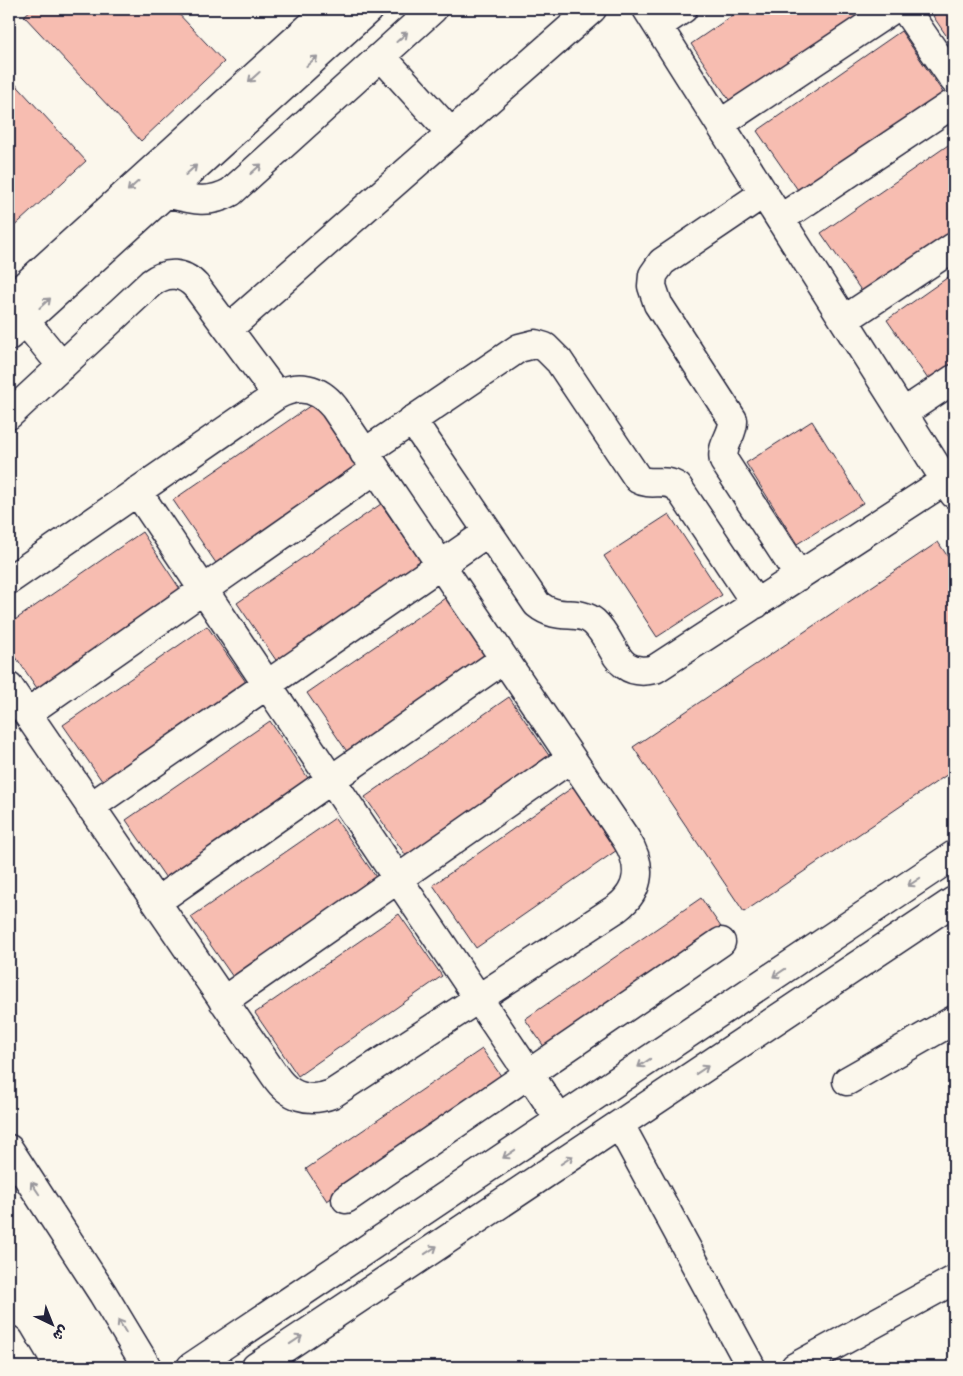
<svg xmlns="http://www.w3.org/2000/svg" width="963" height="1376" viewBox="0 0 963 1376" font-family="'Balsamiq Sans','Playpen Sans Arabic',sans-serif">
	<rect width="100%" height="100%" fill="#fbf7ec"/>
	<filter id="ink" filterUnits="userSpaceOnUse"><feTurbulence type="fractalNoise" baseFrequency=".02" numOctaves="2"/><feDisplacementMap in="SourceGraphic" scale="10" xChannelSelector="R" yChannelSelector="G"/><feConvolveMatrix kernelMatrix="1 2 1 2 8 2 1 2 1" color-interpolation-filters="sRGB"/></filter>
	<g filter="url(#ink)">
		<path fill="#f7bdb1" stroke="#22223b" d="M 32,9 L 174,9 L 224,62 L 141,141 L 24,16 Z
			M 742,9 L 876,9 L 734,107 L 691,44 Z
			M 943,9 L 954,9 L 954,47 L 933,16 Z
			M 901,31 L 944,94 L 800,193 L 757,131 Z
			M 9,77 L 86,161 L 9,231 Z
			M 954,141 L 954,234 L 865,296 L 821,233 Z
			M 954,273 L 954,366 L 930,382 L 887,320 Z
			M 317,401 L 360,464 L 216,563 L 173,500 Z
			M 812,421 L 863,503 L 797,544 L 746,463 Z
			M 381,504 L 424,566 L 280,666 L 237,603 Z
			M 669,514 L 722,595 L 657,637 L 604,556 Z
			M 142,532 L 184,595 L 41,694 L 9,647 L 9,624 Z
			M 938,542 L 954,566 L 954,770 L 744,912 L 633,747 Z
			M 451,594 L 494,656 L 350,756 L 307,693 Z
			M 207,626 L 250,688 L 107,788 L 63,725 Z
			M 509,697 L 552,760 L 409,860 L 365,797 Z
			M 270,721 L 312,784 L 170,884 L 126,820 Z
			M 576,785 L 620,848 L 476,948 L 433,885 Z
			M 335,818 L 378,880 L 235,980 L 191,917 Z
			M 701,898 L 723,930 L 547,1051 L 525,1019 Z
			M 399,914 L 442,976 L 298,1076 L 255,1013 Z
			M 482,1049 L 504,1080 L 327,1201 L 306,1169 Z"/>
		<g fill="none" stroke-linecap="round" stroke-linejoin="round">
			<defs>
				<path id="minor" d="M 647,9 L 954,494
					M 905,9 L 954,80
					M 658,26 L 683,9
					M 381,56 L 451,133
					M 720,124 L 893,9
					M 166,193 C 190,199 208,205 231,192 L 433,9
					M 764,193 L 662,262 L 653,275 L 652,286 L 658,304 L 733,420 C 734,435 720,445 724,461 L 799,576
					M 780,219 L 954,103
					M 9,300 L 329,9
					M 844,320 L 954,247
					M 25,321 L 62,366
					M 228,329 L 592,9
					M 9,336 L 369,9
					M 903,413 L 954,379
					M 9,415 L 151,283 C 167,271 183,272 196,286 L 277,395
					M 412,420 L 537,604 C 559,622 578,608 594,622 C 616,642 614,679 655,669 L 946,480
					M 364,453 L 519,348 L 535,344 L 545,347 L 559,361 L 638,479 C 652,487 663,477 678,487 L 756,604
					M 137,491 L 560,1120
					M 9,580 L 277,395 C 298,383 319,388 334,407 L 626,839 C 642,864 642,889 617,908 L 332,1094 C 309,1103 289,1097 275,1076 L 9,687
					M 27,713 L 376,469
					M 90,807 L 488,532
					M 156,902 L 504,659
					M 223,1001 L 571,758
					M 847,1081 L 954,1020
					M 620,1125 L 751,1367
					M 9,1149 L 103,1294 L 147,1367
					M 346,1199 L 721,942
					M 9,1340 L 25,1367
					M 191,1367 L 954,855
					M 256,1367 L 954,901
					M 795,1367 L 954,1280"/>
			</defs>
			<use href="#minor" stroke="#22223b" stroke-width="31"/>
			<use href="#minor" stroke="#fbf7ec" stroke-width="28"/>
		</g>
		<defs><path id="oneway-shaft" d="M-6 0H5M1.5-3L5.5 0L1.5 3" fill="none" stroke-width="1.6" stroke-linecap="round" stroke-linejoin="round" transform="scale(1.25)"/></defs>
		<g stroke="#99979c">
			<use href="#oneway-shaft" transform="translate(402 37) rotate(-42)"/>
			<use href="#oneway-shaft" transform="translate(312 61) rotate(-42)"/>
			<use href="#oneway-shaft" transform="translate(254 77) rotate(138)"/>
			<use href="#oneway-shaft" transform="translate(256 169) rotate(-42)"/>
			<use href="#oneway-shaft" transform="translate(191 170) rotate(-42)"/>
			<use href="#oneway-shaft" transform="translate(133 186) rotate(138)"/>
			<use href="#oneway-shaft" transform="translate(45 303) rotate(-42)"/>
			<use href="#oneway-shaft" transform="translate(914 882) rotate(146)"/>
			<use href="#oneway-shaft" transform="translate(779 973) rotate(146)"/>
			<use href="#oneway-shaft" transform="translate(644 1063) rotate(146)"/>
			<use href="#oneway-shaft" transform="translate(702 1070) rotate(-34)"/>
			<use href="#oneway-shaft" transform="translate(509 1154) rotate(146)"/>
			<use href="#oneway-shaft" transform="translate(567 1160) rotate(-34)"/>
			<use href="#oneway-shaft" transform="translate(35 1188) rotate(-124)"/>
			<use href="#oneway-shaft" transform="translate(431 1250) rotate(-34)"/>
			<use href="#oneway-shaft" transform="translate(122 1326) rotate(-121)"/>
			<use href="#oneway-shaft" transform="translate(296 1340) rotate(-34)"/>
		</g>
	</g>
	<rect width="963" height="1376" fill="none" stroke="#fbf7ec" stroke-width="30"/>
	<rect x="15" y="15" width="933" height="1346" fill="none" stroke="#22223b" stroke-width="2" filter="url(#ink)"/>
	<g transform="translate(52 1324) rotate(137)" stroke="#fbf7ec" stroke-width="4" paint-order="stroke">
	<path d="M0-4L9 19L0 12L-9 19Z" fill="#22223b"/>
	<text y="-8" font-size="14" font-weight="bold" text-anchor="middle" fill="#22223b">ش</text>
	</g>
</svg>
